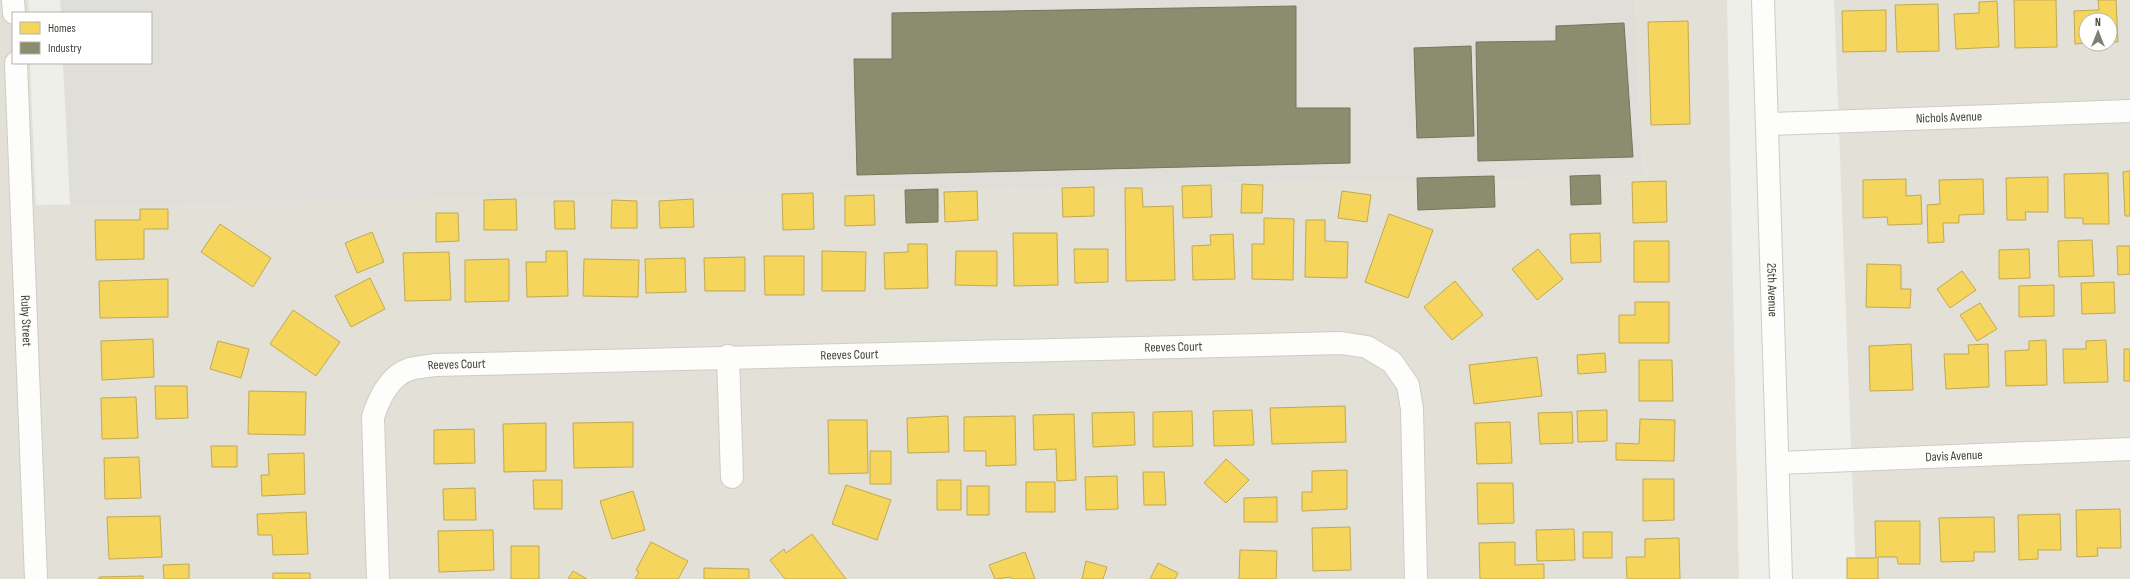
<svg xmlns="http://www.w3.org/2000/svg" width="2130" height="579" viewBox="0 0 2130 579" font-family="'Sofia Sans Condensed',sans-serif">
	<rect width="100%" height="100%" fill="#efefea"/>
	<path fill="#e3e1d7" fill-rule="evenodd" d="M 0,0 L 28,0 L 29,13 L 13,13 L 13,63 L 30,63 L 36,205 L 1643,176 L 1635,0 L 1727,0 L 1739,579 L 0,579 Z
		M 1834,0 L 2130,0 L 2130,579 L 1856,579 ZM 2086,20 L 2110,20 L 2110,44 L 2086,44 Z"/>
	<path fill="#dfded8" d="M 60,0 L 1635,0 L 1643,176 L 70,205 L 63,63 L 151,63 L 151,13 L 61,13 Z"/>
	<path fill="#f6d55c" stroke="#c1a951" d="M 2014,0 L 2056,0 L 2057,47 L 2015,48 Z
		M 2098,0 L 2116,0 L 2118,42 L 2110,42 L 2110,20 L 2086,20 L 2086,43 L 2075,44 L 2074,11 L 2099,10 Z
		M 1997,1 L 1999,47 L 1956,49 L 1954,14 L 1979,13 L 1979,2 Z
		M 1938,4 L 1939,51 L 1897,52 L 1895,5 Z
		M 1886,10 L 1886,51 L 1843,52 L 1842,11 Z
		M 1688,21 L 1690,124 L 1651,125 L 1648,22 Z
		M 2130,171 L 2130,216 L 2125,216 L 2123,172 Z
		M 2108,173 L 2109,224 L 2083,224 L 2083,218 L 2065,218 L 2064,174 Z
		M 2048,177 L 2048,212 L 2025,212 L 2026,220 L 2007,220 L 2006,178 Z
		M 1906,179 L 1906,196 L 1921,195 L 1922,224 L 1888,225 L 1887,217 L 1863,218 L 1863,180 Z
		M 1983,179 L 1984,214 L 1959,215 L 1959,223 L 1943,223 L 1944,242 L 1928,243 L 1927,205 L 1940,204 L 1939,180 Z
		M 1666,181 L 1667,222 L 1633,223 L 1632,182 Z
		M 1242,184 L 1263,185 L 1262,213 L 1241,213 Z
		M 1211,185 L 1212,217 L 1183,218 L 1182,186 Z
		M 1094,187 L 1094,216 L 1063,217 L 1062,188 Z
		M 1125,188 L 1142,188 L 1143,207 L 1173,206 L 1175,280 L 1126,281 Z
		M 977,191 L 978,220 L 945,222 L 944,192 Z
		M 1342,191 L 1371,195 L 1367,222 L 1338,218 Z
		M 813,193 L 814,229 L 783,230 L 782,194 Z
		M 874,195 L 875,225 L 845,226 L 845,196 Z
		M 516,199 L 517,230 L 484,230 L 484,200 Z
		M 693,199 L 694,227 L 660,228 L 659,201 Z
		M 612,200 L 637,201 L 637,228 L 611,228 Z
		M 554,201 L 574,201 L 575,229 L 555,229 Z
		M 140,209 L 168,209 L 168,229 L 144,229 L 144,259 L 96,260 L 95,220 L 140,220 Z
		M 436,213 L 458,213 L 459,241 L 436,242 Z
		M 1389,214 L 1433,230 L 1408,298 L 1365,282 Z
		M 1264,218 L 1294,219 L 1293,280 L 1252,279 L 1252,244 L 1264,244 Z
		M 1306,220 L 1325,220 L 1325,241 L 1348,242 L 1347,278 L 1305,277 Z
		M 220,224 L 271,258 L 253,287 L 201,252 Z
		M 372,232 L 384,262 L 357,273 L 345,243 Z
		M 1013,233 L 1057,233 L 1058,285 L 1014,286 Z
		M 1600,233 L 1601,262 L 1571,263 L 1570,234 Z
		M 1233,234 L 1235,279 L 1193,280 L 1192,246 L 1211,245 L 1210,235 Z
		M 2092,240 L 2094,276 L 2059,277 L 2058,241 Z
		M 1634,241 L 1669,241 L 1669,282 L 1634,282 Z
		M 908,244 L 927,244 L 928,288 L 885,289 L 884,253 L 908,252 Z
		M 2117,246 L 2130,246 L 2130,274 L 2118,275 Z
		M 1074,249 L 1108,249 L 1108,282 L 1075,283 Z
		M 1538,249 L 1563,279 L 1537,300 L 1512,269 Z
		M 2029,249 L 2030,278 L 1999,279 L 1999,250 Z
		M 546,251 L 567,251 L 568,296 L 527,297 L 526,262 L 546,262 Z
		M 822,251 L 866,252 L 865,291 L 822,291 Z
		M 956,251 L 997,251 L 997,286 L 955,285 Z
		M 449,252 L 451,300 L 405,301 L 403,253 Z
		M 764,256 L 804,256 L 804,295 L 765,295 Z
		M 745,257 L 745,291 L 705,291 L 704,258 Z
		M 685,258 L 686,292 L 646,293 L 645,259 Z
		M 509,259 L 509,301 L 465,302 L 465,260 Z
		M 584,259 L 639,260 L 638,297 L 583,296 Z
		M 1867,264 L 1901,265 L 1901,289 L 1911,289 L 1910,308 L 1866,307 Z
		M 1962,271 L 1976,290 L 1950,308 L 1937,289 Z
		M 370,278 L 385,309 L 351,327 L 335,296 Z
		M 168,279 L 168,317 L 100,318 L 99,281 Z
		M 1455,281 L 1483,315 L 1452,340 L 1424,307 Z
		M 2114,282 L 2115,313 L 2082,314 L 2081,283 Z
		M 2054,285 L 2054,316 L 2019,317 L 2019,286 Z
		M 1635,302 L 1669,302 L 1669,343 L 1619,343 L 1619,315 L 1635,315 Z
		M 1980,303 L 1997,329 L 1977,341 L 1960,315 Z
		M 293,310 L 340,342 L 316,376 L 270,344 Z
		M 153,339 L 154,377 L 102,380 L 101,341 Z
		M 2046,340 L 2047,385 L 2006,386 L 2005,351 L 2029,350 L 2029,341 Z
		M 2106,340 L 2108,382 L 2064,383 L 2063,349 L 2086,349 L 2086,341 Z
		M 218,341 L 249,349 L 241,378 L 210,369 Z
		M 1911,344 L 1913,390 L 1870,391 L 1869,346 Z
		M 1988,344 L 1989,387 L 1946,389 L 1944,354 L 1969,354 L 1968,345 Z
		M 2124,349 L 2130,349 L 2130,381 L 2124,381 Z
		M 1605,353 L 1606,372 L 1578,374 L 1577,355 Z
		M 1537,357 L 1542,396 L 1474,404 L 1469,365 Z
		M 1639,360 L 1672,360 L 1673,401 L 1639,401 Z
		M 155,386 L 187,386 L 188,418 L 156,419 Z
		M 249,391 L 306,392 L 305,435 L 248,434 Z
		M 136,397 L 138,438 L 102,439 L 101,398 Z
		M 1345,406 L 1346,442 L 1272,444 L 1270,408 Z
		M 1252,410 L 1254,445 L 1214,446 L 1213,411 Z
		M 1607,410 L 1607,441 L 1578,442 L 1577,411 Z
		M 1192,411 L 1193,446 L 1153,447 L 1153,412 Z
		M 1134,412 L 1135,445 L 1093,447 L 1092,413 Z
		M 1572,412 L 1573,443 L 1540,444 L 1538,413 Z
		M 1074,414 L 1076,480 L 1057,481 L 1056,449 L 1034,450 L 1033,415 Z
		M 948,416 L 949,452 L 908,453 L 907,418 Z
		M 1015,416 L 1016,465 L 986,466 L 986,451 L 964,451 L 964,417 Z
		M 1640,419 L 1675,420 L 1674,461 L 1616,460 L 1616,443 L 1639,444 Z
		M 828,420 L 867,420 L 868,473 L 829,474 Z
		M 633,422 L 633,467 L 574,468 L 573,423 Z
		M 1510,422 L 1512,463 L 1477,464 L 1475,423 Z
		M 546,423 L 546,471 L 504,472 L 503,424 Z
		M 474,429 L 475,463 L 434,464 L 434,430 Z
		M 211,446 L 237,446 L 237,467 L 212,467 Z
		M 870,451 L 891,451 L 891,484 L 870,484 Z
		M 304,453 L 305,494 L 262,496 L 261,475 L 269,475 L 268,454 Z
		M 139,457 L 141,498 L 105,499 L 104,458 Z
		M 1226,459 L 1249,480 L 1226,503 L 1204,483 Z
		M 1347,470 L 1347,509 L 1302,511 L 1302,492 L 1312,492 L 1312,471 Z
		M 1143,472 L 1164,472 L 1166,505 L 1144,505 Z
		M 1117,476 L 1118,509 L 1086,510 L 1085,477 Z
		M 1643,479 L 1674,479 L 1674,520 L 1643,521 Z
		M 533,480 L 562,480 L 562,509 L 534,509 Z
		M 937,480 L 961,480 L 961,510 L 937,510 Z
		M 1026,482 L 1055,482 L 1055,512 L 1026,512 Z
		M 1477,483 L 1513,483 L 1514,523 L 1478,524 Z
		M 846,485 L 891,500 L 877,540 L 832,524 Z
		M 967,486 L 989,486 L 989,515 L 967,515 Z
		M 475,488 L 476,520 L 444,520 L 443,489 Z
		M 633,491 L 645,530 L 612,539 L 600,501 Z
		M 1277,497 L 1277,522 L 1244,522 L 1244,498 Z
		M 2120,509 L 2121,548 L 2097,548 L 2098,556 L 2077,557 L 2076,510 Z
		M 306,512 L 308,554 L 273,555 L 272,535 L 258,535 L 257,514 Z
		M 2060,514 L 2061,550 L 2038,550 L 2038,559 L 2019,560 L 2018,515 Z
		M 160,516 L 162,557 L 109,559 L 107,517 Z
		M 1994,517 L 1995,552 L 1974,552 L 1974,561 L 1941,562 L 1939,518 Z
		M 1875,521 L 1920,521 L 1920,564 L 1898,564 L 1897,557 L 1878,557 L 1878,579 L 1847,579 L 1847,558 L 1876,558 Z
		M 1350,527 L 1351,570 L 1313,571 L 1312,528 Z
		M 1574,529 L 1575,560 L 1537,561 L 1536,530 Z
		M 493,530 L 494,570 L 439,572 L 438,531 Z
		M 1583,532 L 1612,532 L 1612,558 L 1583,558 Z
		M 812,534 L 846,579 L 785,579 L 770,560 L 784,549 L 786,553 Z
		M 1679,538 L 1680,579 L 1627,579 L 1626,557 L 1645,557 L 1645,539 Z
		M 651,542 L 688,561 L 678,579 L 635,579 L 639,572 L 636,570 Z
		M 1515,542 L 1515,565 L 1544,564 L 1544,579 L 1480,579 L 1479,543 Z
		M 511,546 L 539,546 L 539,579 L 511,579 Z
		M 1240,550 L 1277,551 L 1276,579 L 1239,579 Z
		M 1025,552 L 1035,579 L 1012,579 L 1011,577 L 995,579 L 989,565 Z
		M 1086,561 L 1107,567 L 1103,579 L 1082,579 Z
		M 1158,563 L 1178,573 L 1175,579 L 1150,579 Z
		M 189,564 L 189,579 L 164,579 L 163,565 Z
		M 704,568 L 749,569 L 749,579 L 704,579 Z
		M 573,571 L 587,579 L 568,579 Z
		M 273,573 L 310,573 L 310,579 L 273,579 Z
		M 143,576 L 143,579 L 99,579 L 99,577 Z"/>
	<path fill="#8c8c6e" stroke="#76765d" d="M 1296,6 L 1296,108 L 1350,108 L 1350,163 L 857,175 L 854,59 L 892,59 L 892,13 Z
		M 1624,23 L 1633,157 L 1478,161 L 1476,42 L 1556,41 L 1556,26 Z
		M 1471,46 L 1474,136 L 1417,138 L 1414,48 Z
		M 1600,175 L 1601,204 L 1571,205 L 1570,176 Z
		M 1494,176 L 1495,207 L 1418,210 L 1417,178 Z
		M 938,189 L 938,222 L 906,223 L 905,190 Z"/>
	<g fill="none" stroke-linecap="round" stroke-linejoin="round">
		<defs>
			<g id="minor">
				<path d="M 13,0 L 14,13"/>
				<path id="s1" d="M 1763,0 L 1781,579"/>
				<path id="s2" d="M 16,63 L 36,579"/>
				<path id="s3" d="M 1768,124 L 2130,111"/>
				<path d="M 728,356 L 732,477"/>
				<path id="s4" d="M 1778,463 L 2130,449"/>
				<path id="s5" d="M 378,579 L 373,417 C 379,398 389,376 410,369 C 418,367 427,366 435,365 L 1341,343 L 1367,347 L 1392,362 L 1408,385 L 1412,409 L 1416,579"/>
			</g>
		</defs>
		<use href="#minor" stroke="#cdcdc7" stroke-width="24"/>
		<use href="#minor" stroke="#fdfdfc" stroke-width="22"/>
	</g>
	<g text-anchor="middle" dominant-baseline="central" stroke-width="4" stroke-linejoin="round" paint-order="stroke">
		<g font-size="13" fill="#444136" stroke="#fff">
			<text stroke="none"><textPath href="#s3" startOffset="181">Nichols Avenue</textPath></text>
			<text stroke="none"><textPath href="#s1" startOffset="290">25th Avenue</textPath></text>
			<text stroke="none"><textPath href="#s2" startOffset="258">Ruby Street</textPath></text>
			<text stroke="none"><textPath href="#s5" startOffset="989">Reeves Court</textPath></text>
			<text stroke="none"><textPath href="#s5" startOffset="665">Reeves Court</textPath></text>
			<text stroke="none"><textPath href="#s5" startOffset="272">Reeves Court</textPath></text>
			<text stroke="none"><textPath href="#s4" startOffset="176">Davis Avenue</textPath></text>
		</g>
	</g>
	<rect x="12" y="12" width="140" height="52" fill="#ffffff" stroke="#b4b3af"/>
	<rect x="20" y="22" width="20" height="12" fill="#f6d55c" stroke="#b4b3af"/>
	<text x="48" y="32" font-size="12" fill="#444136">Homes</text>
	<rect x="20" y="42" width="20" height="12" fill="#8c8c6e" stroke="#b4b3af"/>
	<text x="48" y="52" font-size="12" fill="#444136">Industry</text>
	<g transform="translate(2098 32)"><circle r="19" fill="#ffffff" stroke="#b4b3af"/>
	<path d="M0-3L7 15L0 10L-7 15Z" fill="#807e75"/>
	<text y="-6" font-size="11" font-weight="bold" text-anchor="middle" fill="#444136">N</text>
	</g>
</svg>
